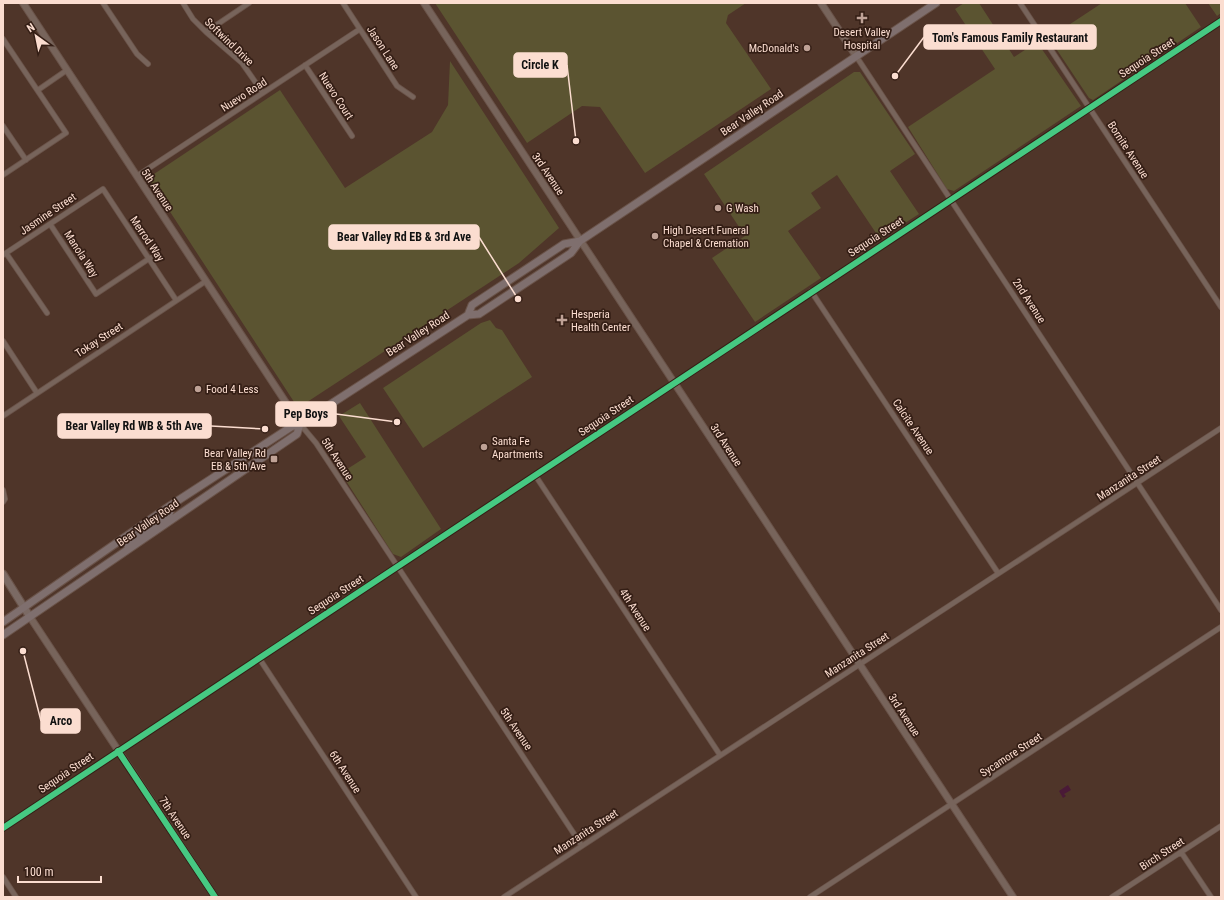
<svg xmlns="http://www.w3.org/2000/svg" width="1224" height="900" viewBox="0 0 1224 900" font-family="'Roboto Condensed',sans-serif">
	<rect width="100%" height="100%" fill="#4f3529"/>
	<path fill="#5b5431" d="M 435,3 L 746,3 L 728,15 L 726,23 L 771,89 L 645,173 L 600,107 L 582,106 L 527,143 Z
		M 964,3 L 979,3 L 1014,57 L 1037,42 L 1081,106 L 954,191 L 947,189 L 908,127 L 995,69 L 955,9 Z
		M 1102,3 L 1185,3 L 1201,27 L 1093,100 L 1089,98 L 1049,38 Z
		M 1208,3 L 1221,3 L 1221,13 L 1217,16 Z
		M 450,61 L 559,228 L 519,263 L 298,408 L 148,178 L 280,90 L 345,188 L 432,132 L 448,105 Z
		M 854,72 L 860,72 L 915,154 L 890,171 L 919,214 L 880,239 L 837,175 L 811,193 L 821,208 L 788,231 L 821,278 L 755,322 L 712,258 L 745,236 L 704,174 Z
		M 490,320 L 496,328 L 502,330 L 532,377 L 423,448 L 383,388 L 481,323 Z
		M 360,403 L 441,529 L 401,557 L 393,554 L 341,473 L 366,457 L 339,416 Z"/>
	<path fill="#4a1a37" d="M 1068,785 L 1071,790 L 1064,794 L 1066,796 L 1063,798 L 1059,791 Z"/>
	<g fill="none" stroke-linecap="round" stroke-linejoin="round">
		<defs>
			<path id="minor" d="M 103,3 L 137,54 L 148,64
				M 183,3 L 193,19 L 206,32 L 242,63 L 263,93
				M 343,3 L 397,86 L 413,97
				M 1020,3 L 1221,307
				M 206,32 L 249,3
				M 3,39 L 66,133 L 3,175
				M 856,56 L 1221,610
				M 305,65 L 352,136
				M 38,90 L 67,70
				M 3,126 L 26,160
				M 137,176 L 360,29
				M 50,224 L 96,294 L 150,258
				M 6,253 L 47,313
				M 3,255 L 103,189 L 176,300
				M 811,291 L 998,573
				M 3,341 L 37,393
				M 3,416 L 206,281
				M 300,424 L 316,443 L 582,846
				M 535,475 L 720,755
				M 3,490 L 5,499 L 3,502
				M 259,658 L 416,897
				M 3,828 L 1221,21
				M 1181,852 L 1211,897
				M 3,877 L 16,897
				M 504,897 L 1221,428
				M 810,897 L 1221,627
				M 1112,897 L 1221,826"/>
			<path id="tertiary" d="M 23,3 L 300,424
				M 424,3 L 1013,897
				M 821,3 L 856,56
				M 30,617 L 215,897"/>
			<path id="secondary" d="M 3,574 L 30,617"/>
			<path id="primary" d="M 468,315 L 472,305 L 564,244 L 580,241
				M 128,546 L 135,539 L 168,515 L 170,512 L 168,507
				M 3,622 L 168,507 L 291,427 L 300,424 L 468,315 L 479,314 L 571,253 L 580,241 L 936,3
				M 3,635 L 297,434 L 300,424"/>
		</defs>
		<use href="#minor" stroke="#6a5349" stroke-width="6"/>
		<use href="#tertiary" stroke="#6a5349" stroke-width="8"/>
		<use href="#secondary" stroke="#6a5349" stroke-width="9"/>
		<use href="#primary" stroke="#6a5349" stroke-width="9"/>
		<use href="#minor" stroke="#77645b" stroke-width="4.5"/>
		<use href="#tertiary" stroke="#77645b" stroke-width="6"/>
		<use href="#secondary" stroke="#7b6a64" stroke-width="7"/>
		<use href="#primary" stroke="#7f6f6e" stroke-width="7"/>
		<defs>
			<path id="cycleway" d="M 118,751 L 215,897
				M 3,828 L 1221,21"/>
		</defs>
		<use href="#cycleway" stroke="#341e15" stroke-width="8"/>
		<use href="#cycleway" stroke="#46c982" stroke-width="6"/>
	</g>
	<g fill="#bfa296" stroke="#341e15" stroke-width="1.5">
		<path d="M860 12h4v4h4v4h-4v4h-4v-4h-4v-4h4z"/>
		<circle cx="807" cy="48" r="4"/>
		<circle cx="718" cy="208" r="4"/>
		<circle cx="655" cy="236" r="4"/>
		<path d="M560 314h4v4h4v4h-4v4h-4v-4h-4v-4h4z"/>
		<circle cx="198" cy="389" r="4"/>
		<circle cx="484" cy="447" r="4"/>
		<rect x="270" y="455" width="8" height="8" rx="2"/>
	</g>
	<g text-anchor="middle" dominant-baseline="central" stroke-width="3.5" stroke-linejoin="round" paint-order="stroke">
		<g font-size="11" fill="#fbddd0" stroke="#341e15" text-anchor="start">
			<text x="862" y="32" text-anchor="middle">Desert Valley<tspan x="862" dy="13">Hospital</tspan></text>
			<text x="799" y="48" text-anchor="end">McDonald's</text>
			<text x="726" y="208">G Wash</text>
			<text x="663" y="230">High Desert Funeral<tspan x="663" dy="13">Chapel &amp; Cremation</tspan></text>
			<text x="571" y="314">Hesperia<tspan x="571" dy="13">Health Center</tspan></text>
			<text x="206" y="389">Food 4 Less</text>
			<text x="492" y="441">Santa Fe<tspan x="492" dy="13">Apartments</tspan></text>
			<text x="266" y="453" text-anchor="end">Bear Valley Rd<tspan x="266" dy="13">EB &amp; 5th Ave</tspan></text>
		</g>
		<g font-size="11" fill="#fbddd0" stroke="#341e15">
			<text transform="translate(229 42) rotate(44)">Softwind Drive</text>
			<text transform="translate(383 48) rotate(57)">Jason Lane</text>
			<text transform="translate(1147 58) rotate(-33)">Sequoia Street</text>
			<text transform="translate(244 95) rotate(-33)">Nuevo Road</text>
			<text transform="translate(336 96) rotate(57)">Nuevo Court</text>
			<text transform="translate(752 113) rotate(-34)">Bear Valley Road</text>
			<text transform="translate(1128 150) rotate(57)">Bornite Avenue</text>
			<text transform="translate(548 174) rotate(56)">3rd Avenue</text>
			<text transform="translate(157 190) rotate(57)">5th Avenue</text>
			<text transform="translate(48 214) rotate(-34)">Jasmine Street</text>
			<text transform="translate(876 237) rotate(-33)">Sequoia Street</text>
			<text transform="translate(147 239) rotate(56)">Merrod Way</text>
			<text transform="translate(81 254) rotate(57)">Manola Way</text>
			<text transform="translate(1029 301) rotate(57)">2nd Avenue</text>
			<text transform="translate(418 334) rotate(-33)">Bear Valley Road</text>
			<text transform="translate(99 340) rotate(-33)">Tokay Street</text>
			<text transform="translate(606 416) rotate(-34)">Sequoia Street</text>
			<text transform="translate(913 427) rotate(56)">Calcite Avenue</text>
			<text transform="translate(726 445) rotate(57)">3rd Avenue</text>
			<text transform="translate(337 459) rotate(57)">5th Avenue</text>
			<text transform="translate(1129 478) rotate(-33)">Manzanita Street</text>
			<text transform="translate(148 523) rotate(-35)">Bear Valley Road</text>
			<text transform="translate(336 595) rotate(-33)">Sequoia Street</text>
			<text transform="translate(635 610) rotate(57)">4th Avenue</text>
			<text transform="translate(857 655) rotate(-33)">Manzanita Street</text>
			<text transform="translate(904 715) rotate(57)">3rd Avenue</text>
			<text transform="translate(516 729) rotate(56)">5th Avenue</text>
			<text transform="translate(1011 755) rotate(-33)">Sycamore Street</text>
			<text transform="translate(345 772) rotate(57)">6th Avenue</text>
			<text transform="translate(66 773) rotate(-34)">Sequoia Street</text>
			<text transform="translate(175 818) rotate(56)">7th Avenue</text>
			<text transform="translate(586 832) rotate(-33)">Manzanita Street</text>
			<text transform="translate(1162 854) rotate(-33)">Birch Street</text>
		</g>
	</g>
	<path fill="none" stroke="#fbddd0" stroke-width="1.5" d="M895 76L924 37M576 141L567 65M518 299L479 237M397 422L336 414M265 429L211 426M23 651L41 721"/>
	<g fill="#fbddd0" stroke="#341e15" stroke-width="1.5">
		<circle cx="895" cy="76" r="4"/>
		<circle cx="576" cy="141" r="4"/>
		<circle cx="518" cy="299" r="4"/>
		<circle cx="397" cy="422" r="4"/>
		<circle cx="265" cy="429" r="4"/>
		<circle cx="23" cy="651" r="4"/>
	</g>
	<g fill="#fbddd0" stroke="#fbddd0" stroke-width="1.5">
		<rect x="924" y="25" width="172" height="24" rx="4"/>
		<rect x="514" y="53" width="53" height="24" rx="4"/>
		<rect x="329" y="225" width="150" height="24" rx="4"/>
		<rect x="276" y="402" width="60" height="24" rx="4"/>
		<rect x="58" y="414" width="153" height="24" rx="4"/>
		<rect x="41" y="709" width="39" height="24" rx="4"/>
	</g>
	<g font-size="12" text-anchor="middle" font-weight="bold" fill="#111">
		<text x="1010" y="42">Tom's Famous Family Restaurant</text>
		<text x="540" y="69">Circle K</text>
		<text x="404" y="241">Bear Valley Rd EB &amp; 3rd Ave</text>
		<text x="306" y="418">Pep Boys</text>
		<text x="134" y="430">Bear Valley Rd WB &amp; 5th Ave</text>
		<text x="61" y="725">Arco</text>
	</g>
	<rect width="1224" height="900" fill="none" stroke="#fbddd0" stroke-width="8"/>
	<g transform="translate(36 36) rotate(327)" stroke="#341e15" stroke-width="3" paint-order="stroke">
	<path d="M0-3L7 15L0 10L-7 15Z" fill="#fbddd0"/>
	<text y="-6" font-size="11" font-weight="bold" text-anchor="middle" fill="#fbddd0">N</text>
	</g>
	<path d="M18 876v6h83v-6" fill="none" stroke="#fbddd0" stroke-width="2"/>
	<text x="24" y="876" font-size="12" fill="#fbddd0" stroke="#341e15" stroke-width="3" paint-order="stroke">100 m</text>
</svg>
